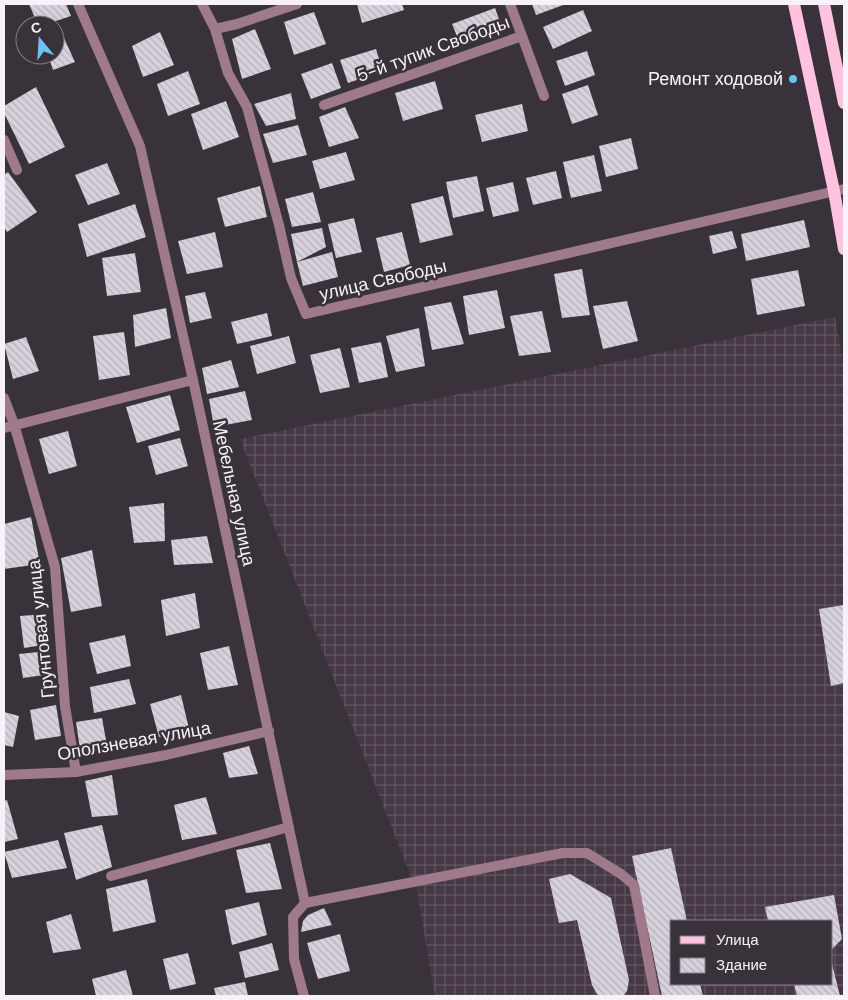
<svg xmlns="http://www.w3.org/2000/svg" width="848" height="1000" viewBox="0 0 848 1000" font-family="'DM Sans',sans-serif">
	<defs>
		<pattern id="industrial-grid" width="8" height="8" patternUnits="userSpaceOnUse" patternTransform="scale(1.25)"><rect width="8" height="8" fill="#463945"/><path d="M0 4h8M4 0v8" fill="none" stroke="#615661"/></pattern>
		<pattern id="building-back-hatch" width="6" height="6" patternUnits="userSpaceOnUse" patternTransform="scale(1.25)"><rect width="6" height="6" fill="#d7d1dc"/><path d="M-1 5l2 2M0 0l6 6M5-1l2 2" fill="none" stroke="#b4afb8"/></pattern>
	</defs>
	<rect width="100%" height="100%" fill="#3a323a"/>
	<path fill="url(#industrial-grid)" fill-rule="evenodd" d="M 835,317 L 844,367 L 844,996 L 435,996 L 417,892 L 240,439 ZM 672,921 L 832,921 L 832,984 L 672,984 Z"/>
	<path fill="url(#building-back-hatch)" d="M 29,4 L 66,4 L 71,16 L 44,25 L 38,25 Z
		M 357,4 L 402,4 L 404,10 L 362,23 Z
		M 532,4 L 566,4 L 536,15 Z
		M 495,8 L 503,30 L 461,46 L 452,24 Z
		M 583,10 L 592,31 L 553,49 L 543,27 Z
		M 314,12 L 326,44 L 294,55 L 284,22 Z
		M 255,29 L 271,69 L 242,79 L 232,39 Z
		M 160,32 L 174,65 L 143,77 L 132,46 Z
		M 64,38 L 75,62 L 53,70 L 48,55 L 55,55 L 55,43 Z
		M 376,49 L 383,71 L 348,83 L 340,60 Z
		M 587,51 L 595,75 L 565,86 L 556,61 Z
		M 332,63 L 341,88 L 311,99 L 301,74 Z
		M 188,71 L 200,104 L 168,116 L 157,84 Z
		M 435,81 L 443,109 L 403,121 L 395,93 Z
		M 588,85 L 598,115 L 572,124 L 562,94 Z
		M 36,87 L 65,147 L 29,164 L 4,113 L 4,106 Z
		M 291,93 L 296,119 L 266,126 L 254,104 Z
		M 226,101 L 239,137 L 203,150 L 191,114 Z
		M 522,104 L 528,131 L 482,142 L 475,115 Z
		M 345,107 L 359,138 L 329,147 L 319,117 Z
		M 298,125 L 307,155 L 273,163 L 263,134 Z
		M 631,138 L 638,169 L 606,177 L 599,146 Z
		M 346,152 L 355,180 L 320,189 L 312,161 Z
		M 594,155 L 602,191 L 571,198 L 563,162 Z
		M 107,163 L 120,194 L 88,205 L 75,175 Z
		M 556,171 L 562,198 L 533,205 L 526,178 Z
		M 8,172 L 37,212 L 7,232 L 4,227 L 4,175 Z
		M 477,176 L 484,211 L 453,218 L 446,182 Z
		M 513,182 L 519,211 L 493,217 L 486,188 Z
		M 260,186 L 267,217 L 225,227 L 217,198 Z
		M 313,192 L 321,222 L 292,227 L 285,199 Z
		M 443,196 L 453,235 L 420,243 L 411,204 Z
		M 135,204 L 146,237 L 87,257 L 78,224 Z
		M 354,218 L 362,252 L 336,258 L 328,224 Z
		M 804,220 L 810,247 L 746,261 L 741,234 Z
		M 322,228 L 326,247 L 297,262 L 291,234 Z
		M 732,231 L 737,248 L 713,254 L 709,236 Z
		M 215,232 L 223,267 L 187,274 L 178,241 Z
		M 402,232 L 410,265 L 384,272 L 376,238 Z
		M 332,252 L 338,277 L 303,286 L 297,262 Z
		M 135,253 L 141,292 L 107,296 L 102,258 Z
		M 582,269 L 590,315 L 562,318 L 554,274 Z
		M 798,270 L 805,306 L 757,315 L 751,279 Z
		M 497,290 L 505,328 L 469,335 L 463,296 Z
		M 205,292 L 212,318 L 190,323 L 185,296 Z
		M 627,301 L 638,341 L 603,349 L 593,306 Z
		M 451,302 L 464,344 L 432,350 L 424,307 Z
		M 166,308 L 171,338 L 135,347 L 133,315 Z
		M 542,311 L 551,352 L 519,356 L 510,316 Z
		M 267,313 L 272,336 L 237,344 L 231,322 Z
		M 419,328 L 425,366 L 396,372 L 386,336 Z
		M 124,332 L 130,375 L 99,380 L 93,336 Z
		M 289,336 L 296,363 L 257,374 L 250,346 Z
		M 26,337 L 39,371 L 13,379 L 4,344 Z
		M 381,342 L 388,377 L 359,383 L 351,348 Z
		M 340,348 L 350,387 L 320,393 L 310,355 Z
		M 231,360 L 239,387 L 207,394 L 202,368 Z
		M 245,391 L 252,420 L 214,427 L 209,399 Z
		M 170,395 L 180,430 L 137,443 L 126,407 Z
		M 68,431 L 77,466 L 49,474 L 39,439 Z
		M 180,438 L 188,466 L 156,475 L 148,446 Z
		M 164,503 L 165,541 L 134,543 L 129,507 Z
		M 31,517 L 40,564 L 4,569 L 4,524 Z
		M 207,536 L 213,563 L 174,565 L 171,540 Z
		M 92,550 L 102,606 L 71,612 L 61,558 Z
		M 195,593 L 200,628 L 166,636 L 161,600 Z
		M 844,605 L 844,683 L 831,686 L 819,609 Z
		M 45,614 L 49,644 L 24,648 L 20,616 Z
		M 125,635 L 131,666 L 97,674 L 89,643 Z
		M 229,646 L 238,685 L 208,690 L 200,653 Z
		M 48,651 L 51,674 L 23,678 L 19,654 Z
		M 129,679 L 136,704 L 94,713 L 90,687 Z
		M 181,695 L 190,733 L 159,737 L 150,704 Z
		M 56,705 L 61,736 L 35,740 L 30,710 Z
		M 4,712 L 19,716 L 13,747 L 4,745 Z
		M 102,718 L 108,751 L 81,756 L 76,722 Z
		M 249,746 L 258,774 L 229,778 L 223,753 Z
		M 112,775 L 118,815 L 92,817 L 85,781 Z
		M 206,797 L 217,834 L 182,840 L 174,805 Z
		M 7,800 L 18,839 L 4,842 L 4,801 Z
		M 102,825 L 112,867 L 76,880 L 64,833 Z
		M 58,840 L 67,868 L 12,878 L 4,852 Z
		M 270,843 L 282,889 L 246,893 L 236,850 Z
		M 671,848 L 687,921 L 672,921 L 672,984 L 700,984 L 703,996 L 662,996 L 632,856 Z
		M 570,874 L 611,898 L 629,980 L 627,991 L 623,996 L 600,996 L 597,994 L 592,985 L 577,920 L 559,923 L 549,879 Z
		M 147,879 L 156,922 L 113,932 L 106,889 Z
		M 834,895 L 842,939 L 832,949 L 832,921 L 768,921 L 765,907 Z
		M 259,902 L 267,935 L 232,945 L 225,910 Z
		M 324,908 L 332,925 L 301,932 L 303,921 L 308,915 Z
		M 71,914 L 81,949 L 53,953 L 46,922 Z
		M 340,934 L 350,971 L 318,979 L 307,943 Z
		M 272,943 L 279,970 L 245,978 L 239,952 Z
		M 188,953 L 196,984 L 170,990 L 163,959 Z
		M 832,964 L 840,996 L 797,996 L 794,984 L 832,984 Z
		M 126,970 L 133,996 L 96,996 L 92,979 Z
		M 245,982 L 248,996 L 216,996 L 214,988 Z"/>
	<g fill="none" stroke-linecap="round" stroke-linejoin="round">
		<path stroke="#9f7a8b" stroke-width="10" d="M 78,4 L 140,146 L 193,380 L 305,903 L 293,917 L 294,959 L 304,996
			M 202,4 L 215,29
			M 297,4 L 237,24 L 215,29 L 228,73 L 247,107 L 279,225 L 291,278 L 306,314 L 844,189
			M 522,36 L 544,96
			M 324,105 L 522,36 L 510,4
			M 4,140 L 17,170
			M 4,398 L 14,424 L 55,567 L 65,706 L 76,772
			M 4,428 L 193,380
			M 4,775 L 76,772 L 166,755 L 269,731
			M 111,876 L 289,827
			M 305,903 L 563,853 L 587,853 L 621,874 L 634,885 L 655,996"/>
		<path stroke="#ffc2df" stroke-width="12" d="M 794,4 L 834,191 L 844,249
			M 824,4 L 844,103"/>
	</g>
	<circle fill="#6ac3f1" stroke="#3a323a" stroke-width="2" cx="793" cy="79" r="5"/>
	<g text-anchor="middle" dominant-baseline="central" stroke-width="5" stroke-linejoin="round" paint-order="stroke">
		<g font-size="18" fill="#f7f2f7" stroke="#3a323a">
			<text transform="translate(433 49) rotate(-20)">5-й тупик Свободы</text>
			<text transform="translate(383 280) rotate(-13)">улица Свободы</text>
			<text transform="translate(234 493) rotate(78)">Мебельная улица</text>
			<text transform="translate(41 629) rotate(-96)">Грунтовая улица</text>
			<text transform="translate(134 741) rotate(-10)">Оползневая улица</text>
		</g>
		<g font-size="18" fill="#f7f2f7" stroke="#3a323a" text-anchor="end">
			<text x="783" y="79">Ремонт ходовой</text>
		</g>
	</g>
	<rect width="848" height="1000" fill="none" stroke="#f7f2f7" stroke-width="10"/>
	<rect x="670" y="920" width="162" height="65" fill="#3a323a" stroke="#867f86"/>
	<rect x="680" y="936" width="25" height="8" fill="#ffc2df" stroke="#867f86"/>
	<text x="716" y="945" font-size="15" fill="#f7f2f7">Улица</text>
	<rect x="680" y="958" width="25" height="15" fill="url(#building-back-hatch)" stroke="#867f86"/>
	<text x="716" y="970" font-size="15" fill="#f7f2f7">Здание</text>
	<g transform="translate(40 40) rotate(342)"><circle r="24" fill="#3a323a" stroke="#867f86"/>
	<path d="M0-4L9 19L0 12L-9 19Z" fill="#6ac3f1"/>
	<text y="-8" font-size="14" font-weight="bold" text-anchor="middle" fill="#f7f2f7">С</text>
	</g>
</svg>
